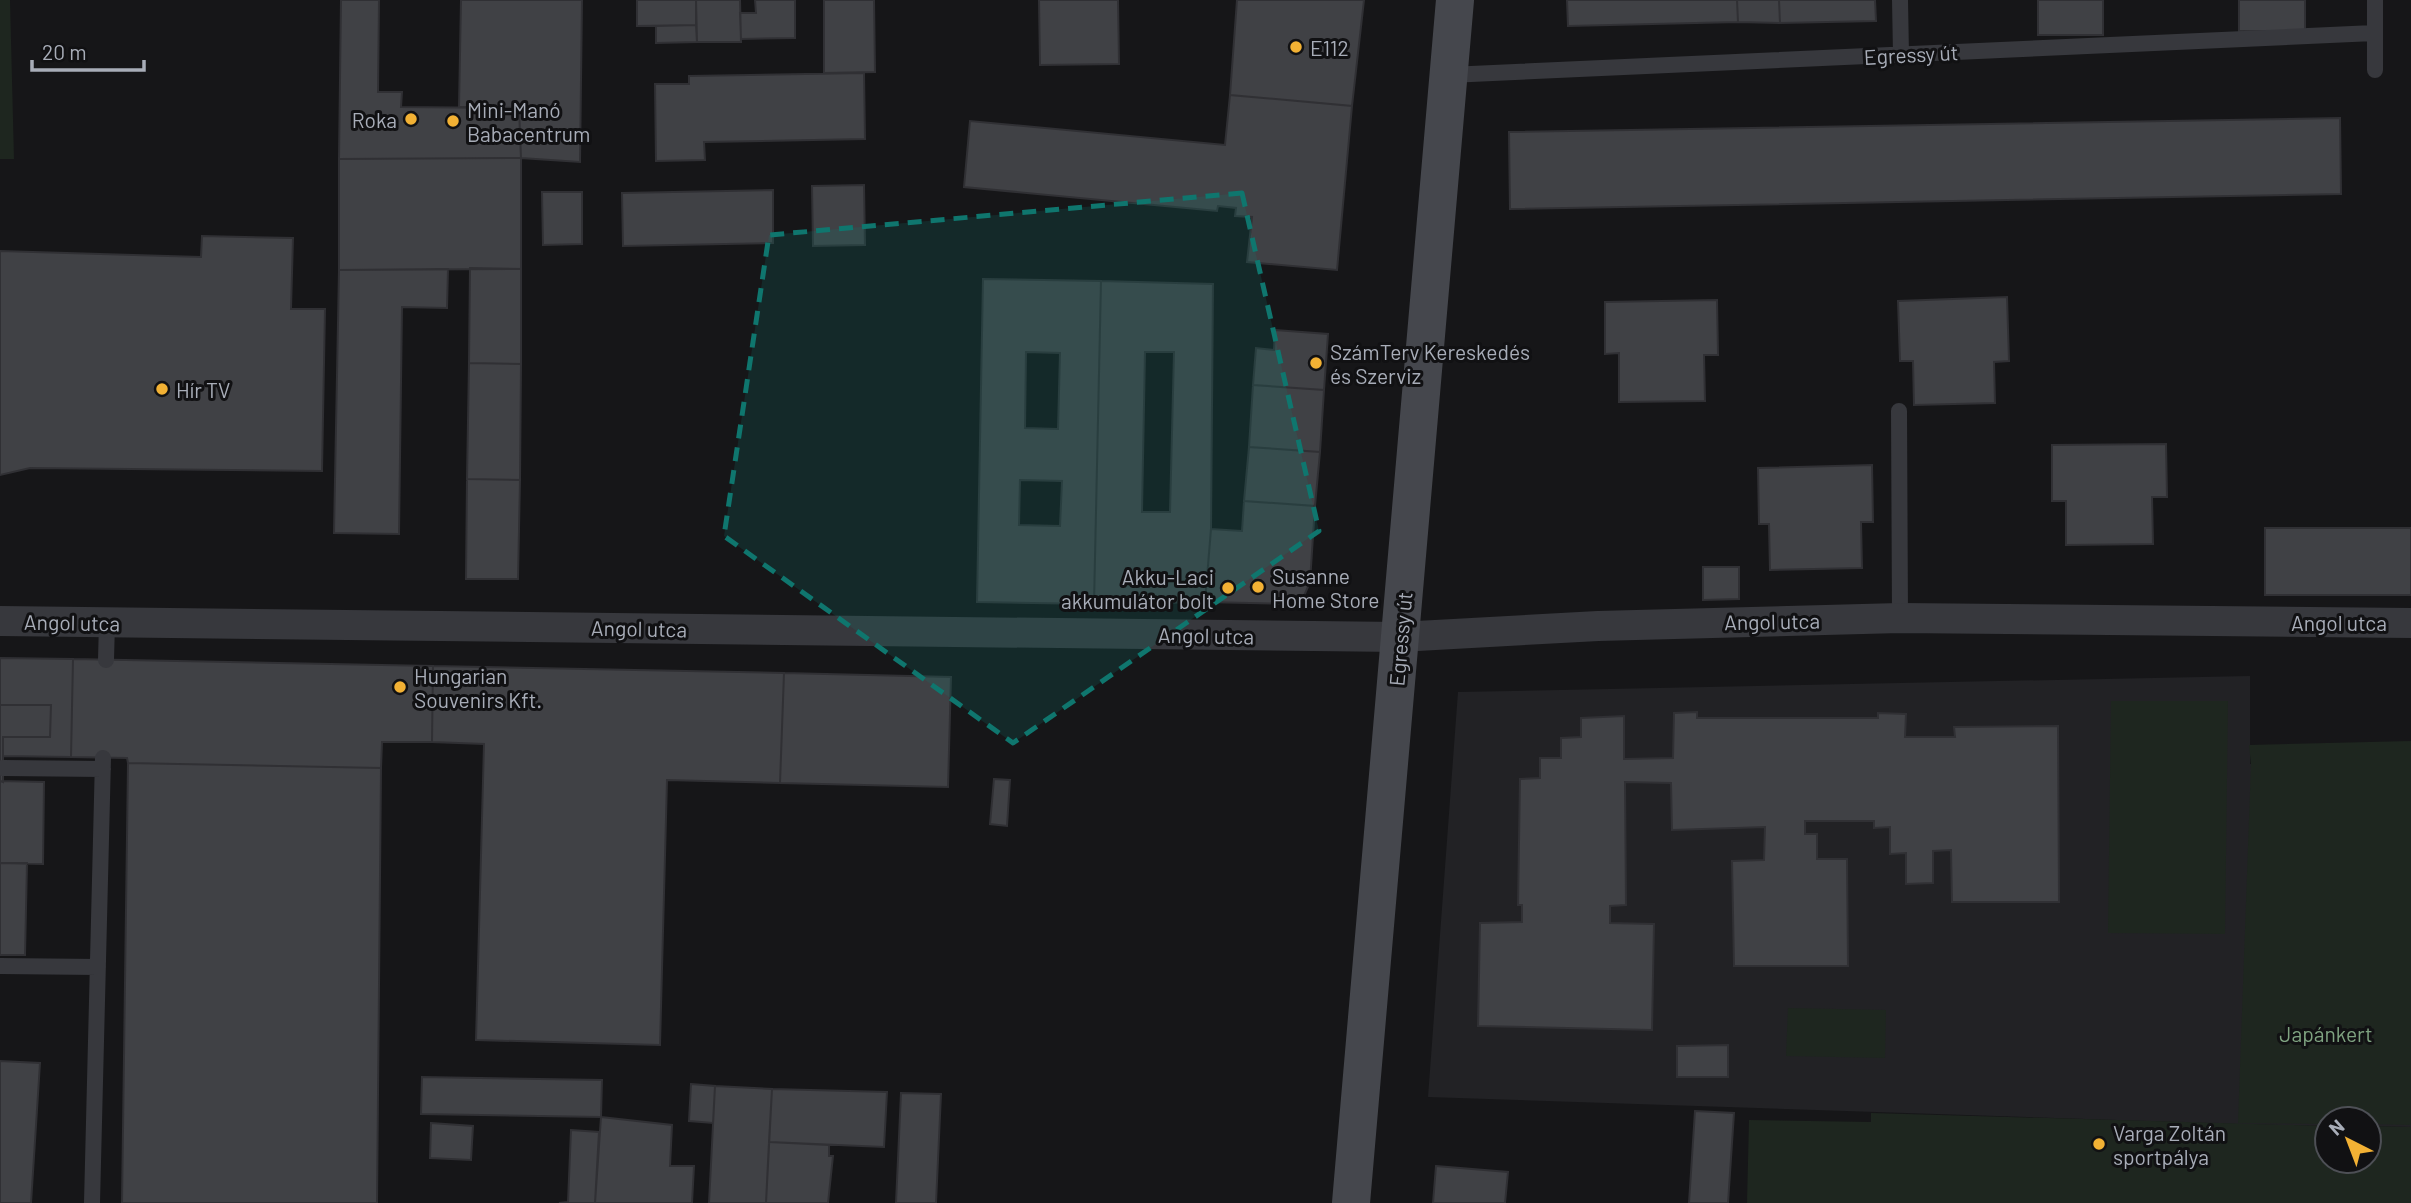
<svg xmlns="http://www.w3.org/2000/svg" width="2411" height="1203" viewBox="0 0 2411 1203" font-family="Barlow,sans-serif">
	<rect width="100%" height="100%" fill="#161618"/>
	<path fill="#222225" d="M 2250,676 L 2250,764 L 2411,761 L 2411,1127 L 2369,1126 L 2369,1119 L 2327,1119 L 2327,1126 L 2237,1124 L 1428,1097 L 1458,692 Z"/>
	<path fill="#1e261f" d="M 0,0 L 10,0 L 14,159 L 0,159 Z
		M 2111,701 L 2228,701 L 2225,934 L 2108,933 Z
		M 2411,741 L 2411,1125 L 2369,1124 L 2369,1119 L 2327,1119 L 2327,1124 L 2238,1123 L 2251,764 L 2249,745 Z
		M 1788,1008 L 1886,1010 L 1885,1058 L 1786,1056 Z
		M 1871,1113 L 2327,1126 L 2327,1161 L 2369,1161 L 2369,1126 L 2411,1127 L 2411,1203 L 1747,1203 L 1749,1120 L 1871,1122 Z"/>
	<path fill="#404145" stroke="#303034" stroke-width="2" fill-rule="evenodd" d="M 341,0 L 379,0 L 378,92 L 402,92 L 401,107 L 519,108 L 521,158 L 339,159 Z
		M 461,0 L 582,0 L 580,162 L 521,158 L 519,108 L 459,107 Z
		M 637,0 L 696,0 L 696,25 L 637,26 Z
		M 696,0 L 740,0 L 741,42 L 697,42 Z
		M 755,0 L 795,0 L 795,38 L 741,39 L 740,13 L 756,13 Z
		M 824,0 L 874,0 L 875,72 L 824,73 Z
		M 1039,0 L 1118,0 L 1119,64 L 1040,65 Z
		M 1237,0 L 1364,0 L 1352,106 L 1230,95 Z
		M 1567,0 L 1737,0 L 1738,22 L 1568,26 Z
		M 1737,0 L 1779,0 L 1780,23 L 1738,22 Z
		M 1779,0 L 1875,0 L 1876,21 L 1780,23 Z
		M 2038,0 L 2103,0 L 2103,35 L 2038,35 Z
		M 2239,0 L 2305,0 L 2305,31 L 2239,31 Z
		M 696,25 L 697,42 L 656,43 L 656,26 Z
		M 864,73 L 865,139 L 704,142 L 705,160 L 656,161 L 655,84 L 689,84 L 689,76 Z
		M 1230,95 L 1352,106 L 1337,270 L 1247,262 L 1252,217 L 1235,216 L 1236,208 L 1218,206 L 1217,211 L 964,187 L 970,121 L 1225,145 Z
		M 2340,118 L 2341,194 L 1510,209 L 1509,132 Z
		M 521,158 L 521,269 L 339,270 L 339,159 Z
		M 864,185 L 865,245 L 813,246 L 812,186 Z
		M 773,190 L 773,243 L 623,246 L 622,193 Z
		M 542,192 L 582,192 L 582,244 L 543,245 Z
		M 202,236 L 293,238 L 291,309 L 325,309 L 322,471 L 30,468 L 0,475 L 0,251 L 201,257 Z
		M 470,268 L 521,269 L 521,364 L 469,363 Z
		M 448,269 L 447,308 L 402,307 L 399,534 L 334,533 L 339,270 Z
		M 983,279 L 1101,281 L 1094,604 L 977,602 ZM 1026,352 L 1060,353 L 1058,429 L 1025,428 ZM 1020,480 L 1062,481 L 1060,526 L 1019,525 Z
		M 1101,281 L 1213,284 L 1211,529 L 1205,602 L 1094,604 ZM 1145,352 L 1174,352 L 1170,512 L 1142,512 Z
		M 2007,297 L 2009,361 L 1994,362 L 1995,403 L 1914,405 L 1913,361 L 1900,361 L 1898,301 Z
		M 1717,300 L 1718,355 L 1704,355 L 1705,401 L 1619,402 L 1619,353 L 1605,354 L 1605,302 Z
		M 1275,330 L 1328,334 L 1324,390 L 1253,385 L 1256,348 L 1274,350 Z
		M 469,363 L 521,364 L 520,480 L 467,479 Z
		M 1253,385 L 1324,390 L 1320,452 L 1249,447 Z
		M 2166,444 L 2167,497 L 2152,497 L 2153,544 L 2066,545 L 2066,501 L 2052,501 L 2052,445 Z
		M 1249,447 L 1320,452 L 1315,506 L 1244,501 Z
		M 1872,465 L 1873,522 L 1861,522 L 1862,568 L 1770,570 L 1769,524 L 1759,524 L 1758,468 Z
		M 467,479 L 520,480 L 518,579 L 466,579 Z
		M 1244,501 L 1315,506 L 1310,582 L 1304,596 L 1290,604 L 1205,602 L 1211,529 L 1242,531 Z
		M 2265,528 L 2411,528 L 2411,595 L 2265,595 Z
		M 1703,567 L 1739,567 L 1739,599 L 1703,600 Z
		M 0,658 L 73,659 L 71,757 L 3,756 L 3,737 L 50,737 L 51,705 L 0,705 Z
		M 73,659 L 433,666 L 432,742 L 382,742 L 381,768 L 128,763 L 127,758 L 71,757 Z
		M 433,666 L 784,673 L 780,783 L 667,780 L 660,1045 L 476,1040 L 484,744 L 432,742 Z
		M 784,673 L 951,677 L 948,787 L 780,783 Z
		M 0,705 L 51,705 L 50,737 L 3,737 L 3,782 L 0,781 Z
		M 1697,712 L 1697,718 L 1878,718 L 1878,713 L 1906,714 L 1905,737 L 1955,737 L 1954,727 L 2058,726 L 2059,902 L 1952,902 L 1951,850 L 1933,851 L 1933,883 L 1906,884 L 1906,853 L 1890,854 L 1890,827 L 1874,828 L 1874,821 L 1805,821 L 1805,834 L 1817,834 L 1817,859 L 1847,859 L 1848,966 L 1734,966 L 1732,861 L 1764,860 L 1765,827 L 1672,830 L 1671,783 L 1625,782 L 1626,905 L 1610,906 L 1610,923 L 1654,924 L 1652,1030 L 1478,1026 L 1480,923 L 1522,922 L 1522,905 L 1518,905 L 1520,779 L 1540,778 L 1540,758 L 1561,758 L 1561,738 L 1581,737 L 1581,718 L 1624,716 L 1624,759 L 1673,758 L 1674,713 Z
		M 128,763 L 381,768 L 377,1203 L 122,1203 Z
		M 994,779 L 1010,780 L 1007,826 L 990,824 Z
		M 0,781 L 44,782 L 43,864 L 0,863 Z
		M 0,863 L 27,863 L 25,955 L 0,955 Z
		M 1728,1045 L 1728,1077 L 1677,1077 L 1677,1046 Z
		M 0,1061 L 40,1063 L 31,1203 L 0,1203 Z
		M 422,1077 L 602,1080 L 601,1117 L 421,1114 Z
		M 691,1084 L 715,1086 L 713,1123 L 689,1121 Z
		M 715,1086 L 772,1089 L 766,1203 L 709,1203 Z
		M 772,1089 L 887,1092 L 884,1147 L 769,1142 Z
		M 901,1093 L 941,1094 L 936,1203 L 896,1203 Z
		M 1695,1111 L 1734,1113 L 1728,1203 L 1689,1203 Z
		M 601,1117 L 672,1125 L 670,1166 L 694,1166 L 692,1203 L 595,1203 Z
		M 431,1123 L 473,1126 L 471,1160 L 430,1158 Z
		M 571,1130 L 599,1132 L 595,1203 L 559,1203 L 568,1202 Z
		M 769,1142 L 829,1145 L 829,1156 L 833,1156 L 828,1203 L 766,1203 Z
		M 1436,1166 L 1508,1172 L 1505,1203 L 1433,1203 Z"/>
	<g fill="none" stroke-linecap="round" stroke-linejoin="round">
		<path stroke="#37383d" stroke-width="16" d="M 1900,0 L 1901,54
			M 2375,70 L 2375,0
			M 1449,75 L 2374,33
			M 1899,411 L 1900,618
			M 106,660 L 107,622
			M 3,768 L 103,769
			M 0,966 L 98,967
			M 92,1203 L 103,758"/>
		<path stroke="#37383d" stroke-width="30" d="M 0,621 L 1399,637 L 1598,626 L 1900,618 L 2411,623"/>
		<path stroke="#45474d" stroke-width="38" d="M 1351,1203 L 1455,0"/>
	</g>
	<path fill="#0f766e" fill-opacity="0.2" stroke="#0f766e" stroke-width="5" stroke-dasharray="14 9" stroke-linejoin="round" d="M 1242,193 L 1319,531 L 1013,743 L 724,536 L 769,235 Z"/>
	<g fill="#f2b134" stroke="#111113" stroke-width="2.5">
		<circle cx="1296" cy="47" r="7"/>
		<circle cx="411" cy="119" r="7"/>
		<circle cx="453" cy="121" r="7"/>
		<circle cx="1316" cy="363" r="7"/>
		<circle cx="162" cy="389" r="7"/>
		<circle cx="1258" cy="587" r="7"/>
		<circle cx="1228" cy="588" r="7"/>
		<circle cx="400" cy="687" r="7"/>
		<circle cx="2099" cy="1144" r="7"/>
	</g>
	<g text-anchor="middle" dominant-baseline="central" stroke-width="6" stroke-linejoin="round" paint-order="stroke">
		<g font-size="21" fill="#a8adb8" stroke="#111113" text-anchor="start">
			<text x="1310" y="47">E112</text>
			<text x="467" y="109">Mini-Manó<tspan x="467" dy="24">Babacentrum</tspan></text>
			<text x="397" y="119" text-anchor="end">Roka</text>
			<text x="1330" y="351">SzámTerv Kereskedés<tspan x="1330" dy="24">és Szerviz</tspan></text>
			<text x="176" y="389">Hír TV</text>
			<text x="1272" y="575">Susanne<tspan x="1272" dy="24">Home Store</tspan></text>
			<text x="1214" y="576" text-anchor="end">Akku-Laci<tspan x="1214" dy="24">akkumulátor bolt</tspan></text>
			<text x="414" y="675">Hungarian<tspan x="414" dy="24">Souvenirs Kft.</tspan></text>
			<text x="2113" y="1132">Varga Zoltán<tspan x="2113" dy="24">sportpálya</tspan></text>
		</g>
		<g font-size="21" fill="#a8adb8" stroke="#111113">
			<text transform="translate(1911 54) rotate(-3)">Egressy út</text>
			<text transform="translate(1772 621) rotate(-1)">Angol utca</text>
			<text transform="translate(72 622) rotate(1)">Angol utca</text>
			<text x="2339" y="622">Angol utca</text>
			<text transform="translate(639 628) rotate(1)">Angol utca</text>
			<text transform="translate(1206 635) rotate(1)">Angol utca</text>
			<text transform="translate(1400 639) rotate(-85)">Egressy út</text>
		</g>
		<g font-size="21" fill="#7fa381" stroke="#111113">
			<text x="2326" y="1033">Japánkert</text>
		</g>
	</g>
	<g transform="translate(2348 1140) rotate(318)"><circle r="33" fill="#111113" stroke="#4d4f55" stroke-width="2"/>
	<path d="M0-5L12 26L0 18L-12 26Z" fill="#f2b134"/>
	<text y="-10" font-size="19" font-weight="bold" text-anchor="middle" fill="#a8adb8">N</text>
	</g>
	<path d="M32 60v10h112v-10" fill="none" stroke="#a8adb8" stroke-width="3.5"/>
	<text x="42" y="60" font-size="21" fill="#a8adb8" stroke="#111113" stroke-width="5" paint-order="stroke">20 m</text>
</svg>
